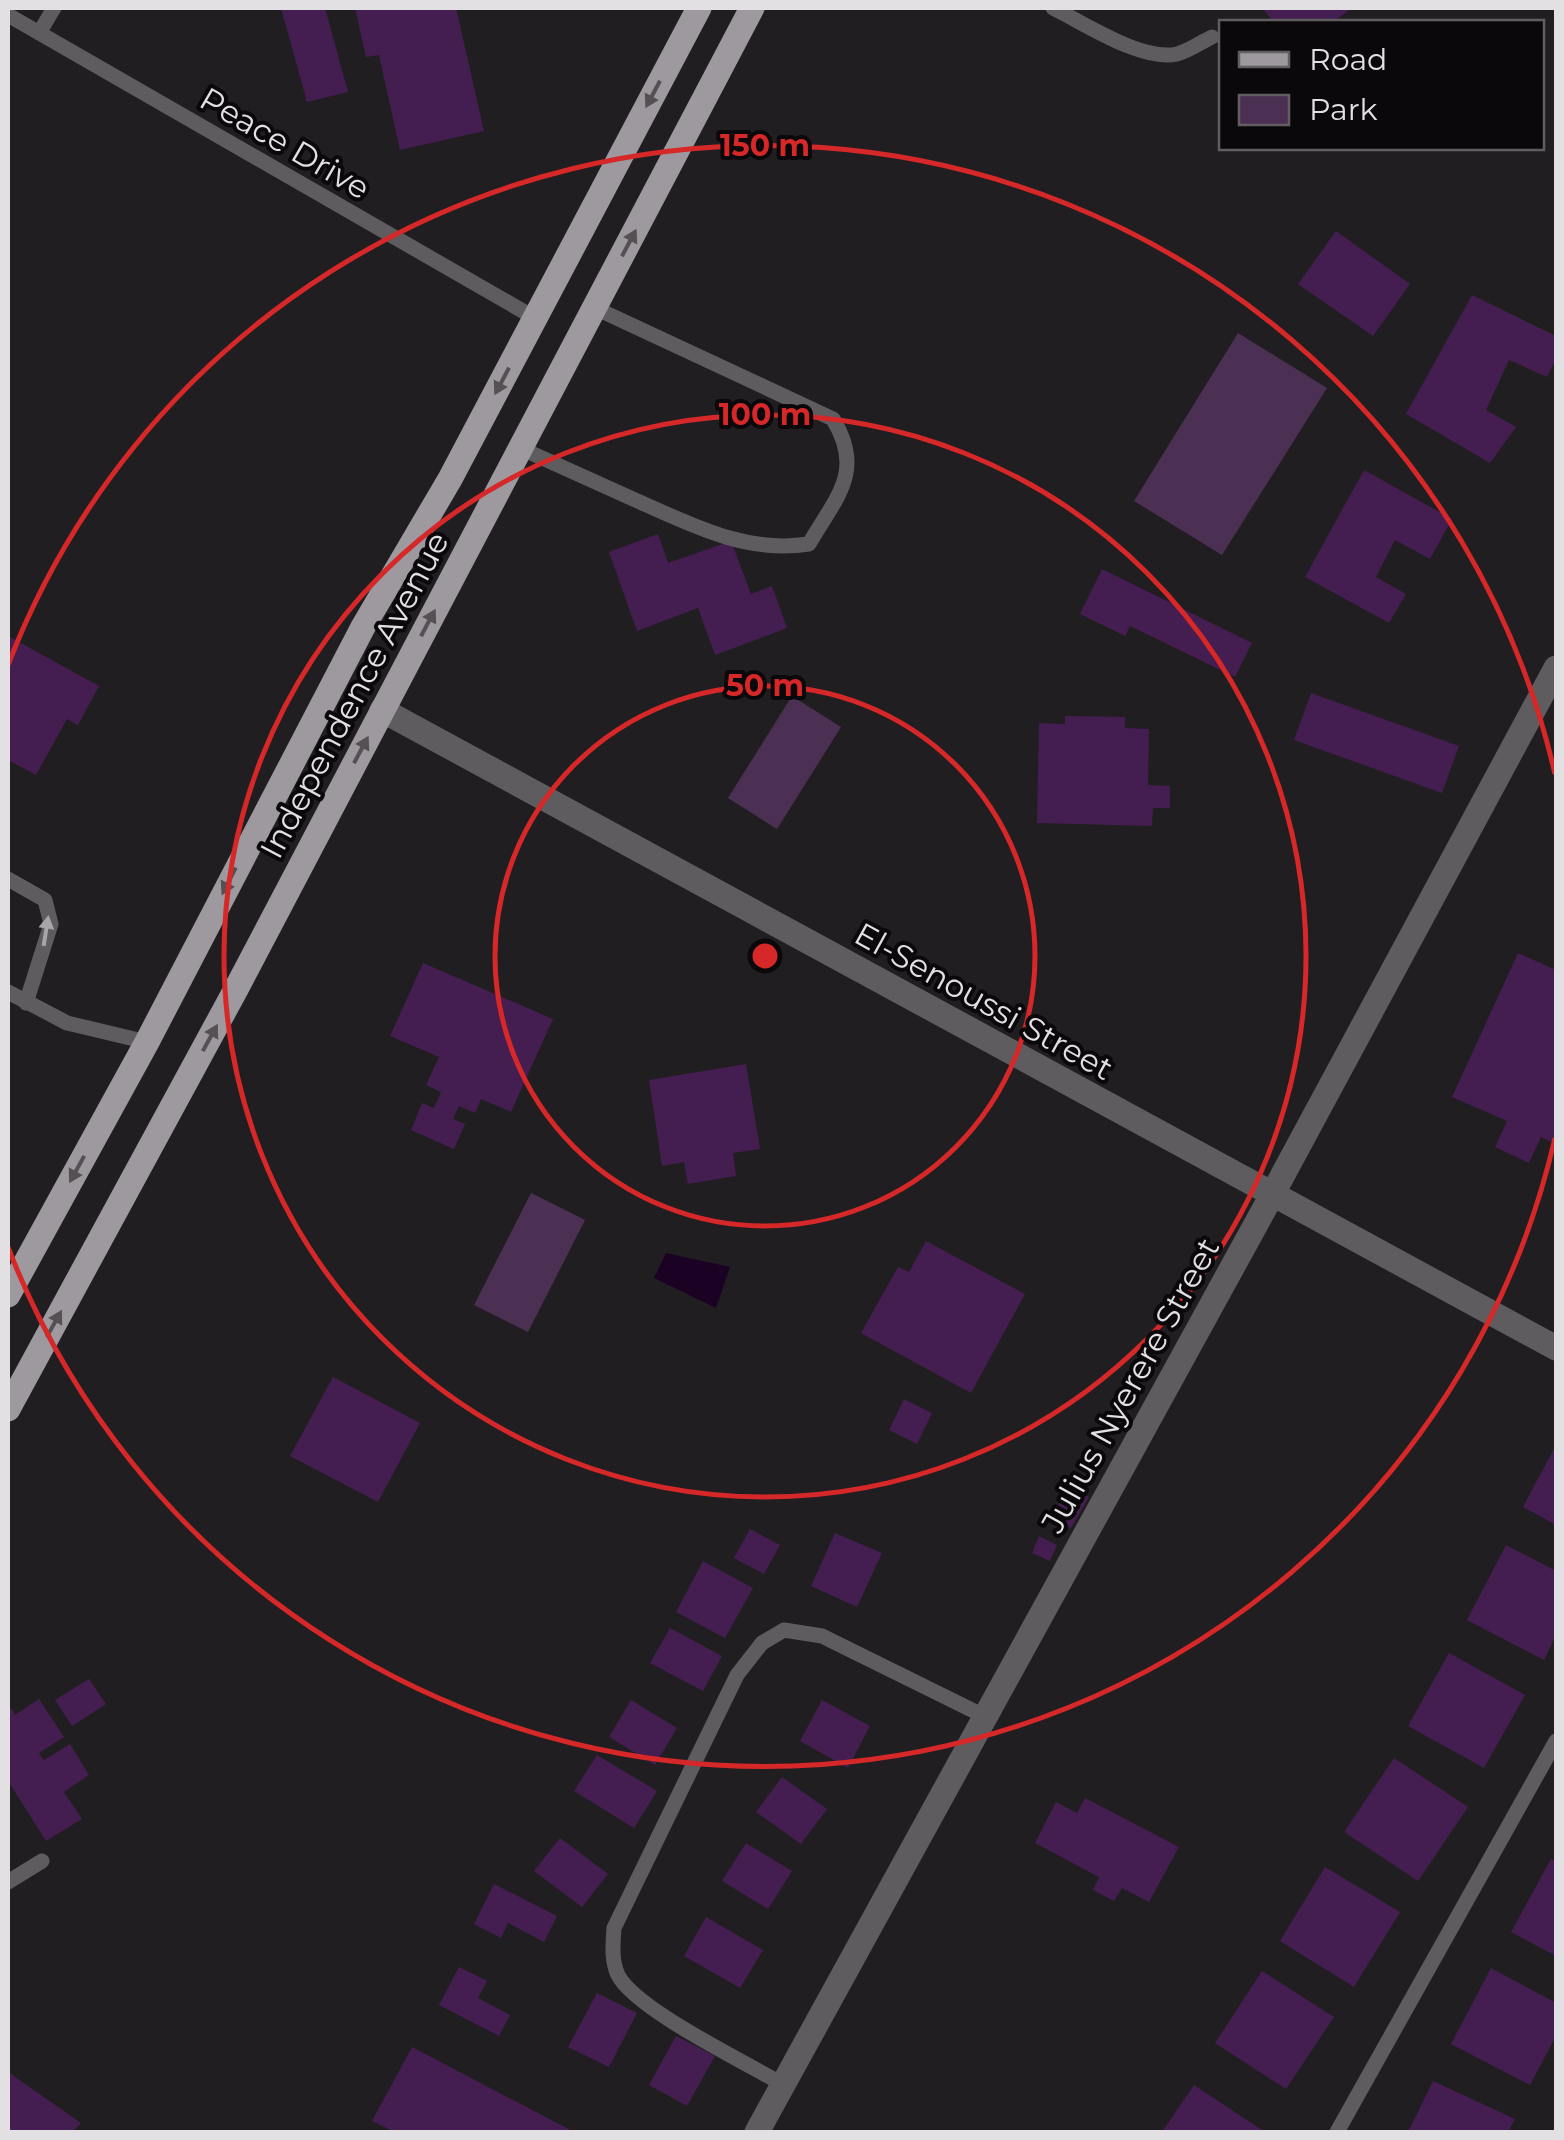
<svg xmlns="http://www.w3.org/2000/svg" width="1564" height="2140" viewBox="0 0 1564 2140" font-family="Montserrat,sans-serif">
	<rect width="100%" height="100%" fill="#211e22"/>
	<path fill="#4b3054" d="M 1238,333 L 1327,388 L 1222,555 L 1134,501 Z
		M 792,696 L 841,727 L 777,829 L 728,798 Z
		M 531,1193 L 585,1220 L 528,1332 L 474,1305 Z"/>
	<path fill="#1b0123" d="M 666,1253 L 730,1267 L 716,1308 L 654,1278 Z"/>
	<path fill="#441e50" d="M 281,8 L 325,8 L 348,92 L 307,102 Z
		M 355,8 L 456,8 L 484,131 L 400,150 L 379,55 L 366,57 Z
		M 1262,8 L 1352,8 L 1333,22 L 1274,22 Z
		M 1336,231 L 1410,284 L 1373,336 L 1298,284 Z
		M 1472,295 L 1556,336 L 1556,359 L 1547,377 L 1509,360 L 1486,410 L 1516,427 L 1490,463 L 1406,414 Z
		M 1364,470 L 1452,519 L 1430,559 L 1395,540 L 1376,577 L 1406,594 L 1389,623 L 1305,577 Z
		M 658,534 L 668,563 L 731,541 L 751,594 L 772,586 L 787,628 L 715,655 L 698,608 L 637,631 L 609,552 Z
		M 1102,569 L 1252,643 L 1235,677 L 1130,626 L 1125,636 L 1080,614 Z
		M 8,636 L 99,686 L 78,725 L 67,719 L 36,775 L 8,760 Z
		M 1311,693 L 1459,746 L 1442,793 L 1294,740 Z
		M 1065,716 L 1125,717 L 1125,728 L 1149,729 L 1148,785 L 1170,786 L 1170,808 L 1153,808 L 1152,826 L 1037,823 L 1039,723 L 1065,724 Z
		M 1518,953 L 1556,970 L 1556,1144 L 1541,1137 L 1529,1163 L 1495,1147 L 1507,1121 L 1452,1097 Z
		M 423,963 L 553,1019 L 511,1112 L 481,1099 L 475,1113 L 459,1106 L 453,1119 L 465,1124 L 454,1149 L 411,1130 L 422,1103 L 434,1108 L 441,1092 L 426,1085 L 439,1057 L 390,1036 Z
		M 746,1064 L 760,1149 L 733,1153 L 736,1176 L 688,1184 L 684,1162 L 662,1166 L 649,1080 Z
		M 926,1241 L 1025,1294 L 971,1393 L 861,1333 L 898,1267 L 909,1272 Z
		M 333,1377 L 420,1423 L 378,1502 L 290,1456 Z
		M 904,1399 L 932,1413 L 917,1444 L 889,1430 Z
		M 1556,1445 L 1556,1525 L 1523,1507 Z
		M 1069,1486 L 1089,1497 L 1071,1528 L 1051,1517 Z
		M 750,1529 L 780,1545 L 764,1574 L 734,1558 Z
		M 835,1533 L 882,1553 L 857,1607 L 811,1586 Z
		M 1039,1536 L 1057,1545 L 1050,1561 L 1032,1553 Z
		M 1506,1545 L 1556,1571 L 1556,1635 L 1544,1660 L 1467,1620 Z
		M 703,1561 L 753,1588 L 725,1638 L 676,1612 Z
		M 670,1628 L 722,1656 L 703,1691 L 650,1663 Z
		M 1449,1653 L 1525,1695 L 1484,1768 L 1408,1726 Z
		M 89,1679 L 106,1704 L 72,1726 L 55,1700 Z
		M 39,1699 L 64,1737 L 39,1753 L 44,1760 L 70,1744 L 89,1775 L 64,1792 L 82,1819 L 46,1841 L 8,1781 L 8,1704 L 15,1715 Z
		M 631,1700 L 677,1728 L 655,1765 L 609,1737 Z
		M 822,1700 L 870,1726 L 848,1768 L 800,1741 Z
		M 597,1755 L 657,1791 L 634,1828 L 574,1791 Z
		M 1394,1758 L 1468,1807 L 1418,1881 L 1344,1832 Z
		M 782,1777 L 827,1809 L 801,1844 L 756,1812 Z
		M 1085,1798 L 1179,1847 L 1149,1902 L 1122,1888 L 1114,1901 L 1093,1890 L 1099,1877 L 1035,1843 L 1056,1802 L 1077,1813 Z
		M 560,1838 L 608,1874 L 582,1907 L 534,1871 Z
		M 746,1843 L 792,1871 L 768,1909 L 722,1881 Z
		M 1551,1859 L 1556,1862 L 1556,1956 L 1511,1932 Z
		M 1325,1867 L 1400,1912 L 1354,1987 L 1280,1941 Z
		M 494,1884 L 557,1916 L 544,1942 L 508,1923 L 501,1938 L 474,1924 Z
		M 706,1917 L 763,1950 L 740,1988 L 684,1956 Z
		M 459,1967 L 487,1981 L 478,1998 L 510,2015 L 499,2036 L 439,2005 Z
		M 1491,1968 L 1556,2003 L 1556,2036 L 1530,2085 L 1451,2044 Z
		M 1262,1971 L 1334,2017 L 1286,2089 L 1215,2043 Z
		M 597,1993 L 637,2013 L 609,2067 L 568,2047 Z
		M 676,2036 L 715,2056 L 687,2106 L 649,2085 Z
		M 412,2047 L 574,2132 L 395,2132 L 372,2121 Z
		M 8,2072 L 81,2123 L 72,2132 L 8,2132 Z
		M 1433,2081 L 1515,2119 L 1508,2132 L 1408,2132 Z
		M 1194,2085 L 1265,2132 L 1162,2132 Z"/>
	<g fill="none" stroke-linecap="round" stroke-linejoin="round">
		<path stroke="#5e5c5e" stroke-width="15" d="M 1053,8 C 1084,23 1142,62 1177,54 C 1189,51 1201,42 1212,37
			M 8,15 L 535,318
			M 39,33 L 54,8
			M 520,448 C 558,465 596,482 633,499 C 690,524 745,554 809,544 C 836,497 865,472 833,419 L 595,308
			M 8,879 L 45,900 L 51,924 L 26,1003
			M 8,992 L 67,1023 L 147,1042
			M 8,1882 L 42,1861
			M 782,2084 C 745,2062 635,2009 618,1975 C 611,1960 613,1943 614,1928 L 737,1675 L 762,1643 L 784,1630 L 822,1636 L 984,1716
			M 1337,2132 L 1556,1741"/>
		<path stroke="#5e5c5e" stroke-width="25" d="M 382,710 L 1556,1348
			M 757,2132 L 1272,1195 L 1556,668"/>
		<path stroke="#9d999e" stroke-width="25" d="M 8,1295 L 147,1042 L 363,627 L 450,479 L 699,8
			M 8,1409 L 235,991 L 752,8"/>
	</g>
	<defs><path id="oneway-solid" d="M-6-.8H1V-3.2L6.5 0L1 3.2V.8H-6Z" transform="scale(2.5)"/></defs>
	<g fill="#545054">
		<use href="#oneway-solid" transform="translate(653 94) rotate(118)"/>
		<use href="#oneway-solid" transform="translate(629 243) rotate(-62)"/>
		<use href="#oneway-solid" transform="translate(502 381) rotate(118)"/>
		<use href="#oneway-solid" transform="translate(428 623) rotate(-62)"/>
		<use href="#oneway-solid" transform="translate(361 750) rotate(-62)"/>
		<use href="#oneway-solid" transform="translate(229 881) rotate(117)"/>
		<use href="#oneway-solid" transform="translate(210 1038) rotate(-61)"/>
		<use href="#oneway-solid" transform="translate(77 1169) rotate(119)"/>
		<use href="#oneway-solid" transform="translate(54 1324) rotate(-61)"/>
	</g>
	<use fill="#a7a5a7" href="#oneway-solid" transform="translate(46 931) rotate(-81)"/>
	<g fill="none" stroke="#d62828" stroke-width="5">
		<circle cx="765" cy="956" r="270"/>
		<circle cx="765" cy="956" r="541"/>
		<path d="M1555 1138A811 811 0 0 1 8 1247M8 665A811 811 0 0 1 1555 774"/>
	</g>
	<g text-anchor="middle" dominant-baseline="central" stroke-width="8" stroke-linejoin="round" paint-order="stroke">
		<g font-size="32" fill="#e2e0e3" stroke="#0a080a">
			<text transform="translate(285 143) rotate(30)">Peace Drive</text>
			<text transform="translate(354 695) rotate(-62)">Independence Avenue</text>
			<text transform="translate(984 1001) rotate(29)">El-Senoussi Street</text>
			<text transform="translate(1130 1385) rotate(-61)">Julius Nyerere Street</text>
		</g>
	</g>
	<circle cx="765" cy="956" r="15" fill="#d62828" stroke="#0a080a" stroke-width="5"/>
	<g font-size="30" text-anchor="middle" font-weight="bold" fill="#d62828" stroke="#0a080a" stroke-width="8" stroke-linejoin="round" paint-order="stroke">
		<text x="765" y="156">150 m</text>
		<text x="765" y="425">100 m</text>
		<text x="765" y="696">50 m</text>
	</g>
	<rect width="1564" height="2140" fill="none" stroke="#e2e0e3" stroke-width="20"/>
	<rect x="1219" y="20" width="325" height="130" fill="#0a080a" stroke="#605e61" stroke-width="2.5"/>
	<rect x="1239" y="52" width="50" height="15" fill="#9d999e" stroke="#605e61" stroke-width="2.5"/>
	<text x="1309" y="70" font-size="30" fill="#e2e0e3">Road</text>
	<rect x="1239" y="95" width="50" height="30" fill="#4b3054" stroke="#605e61" stroke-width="2.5"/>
	<text x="1309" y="120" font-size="30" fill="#e2e0e3">Park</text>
</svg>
